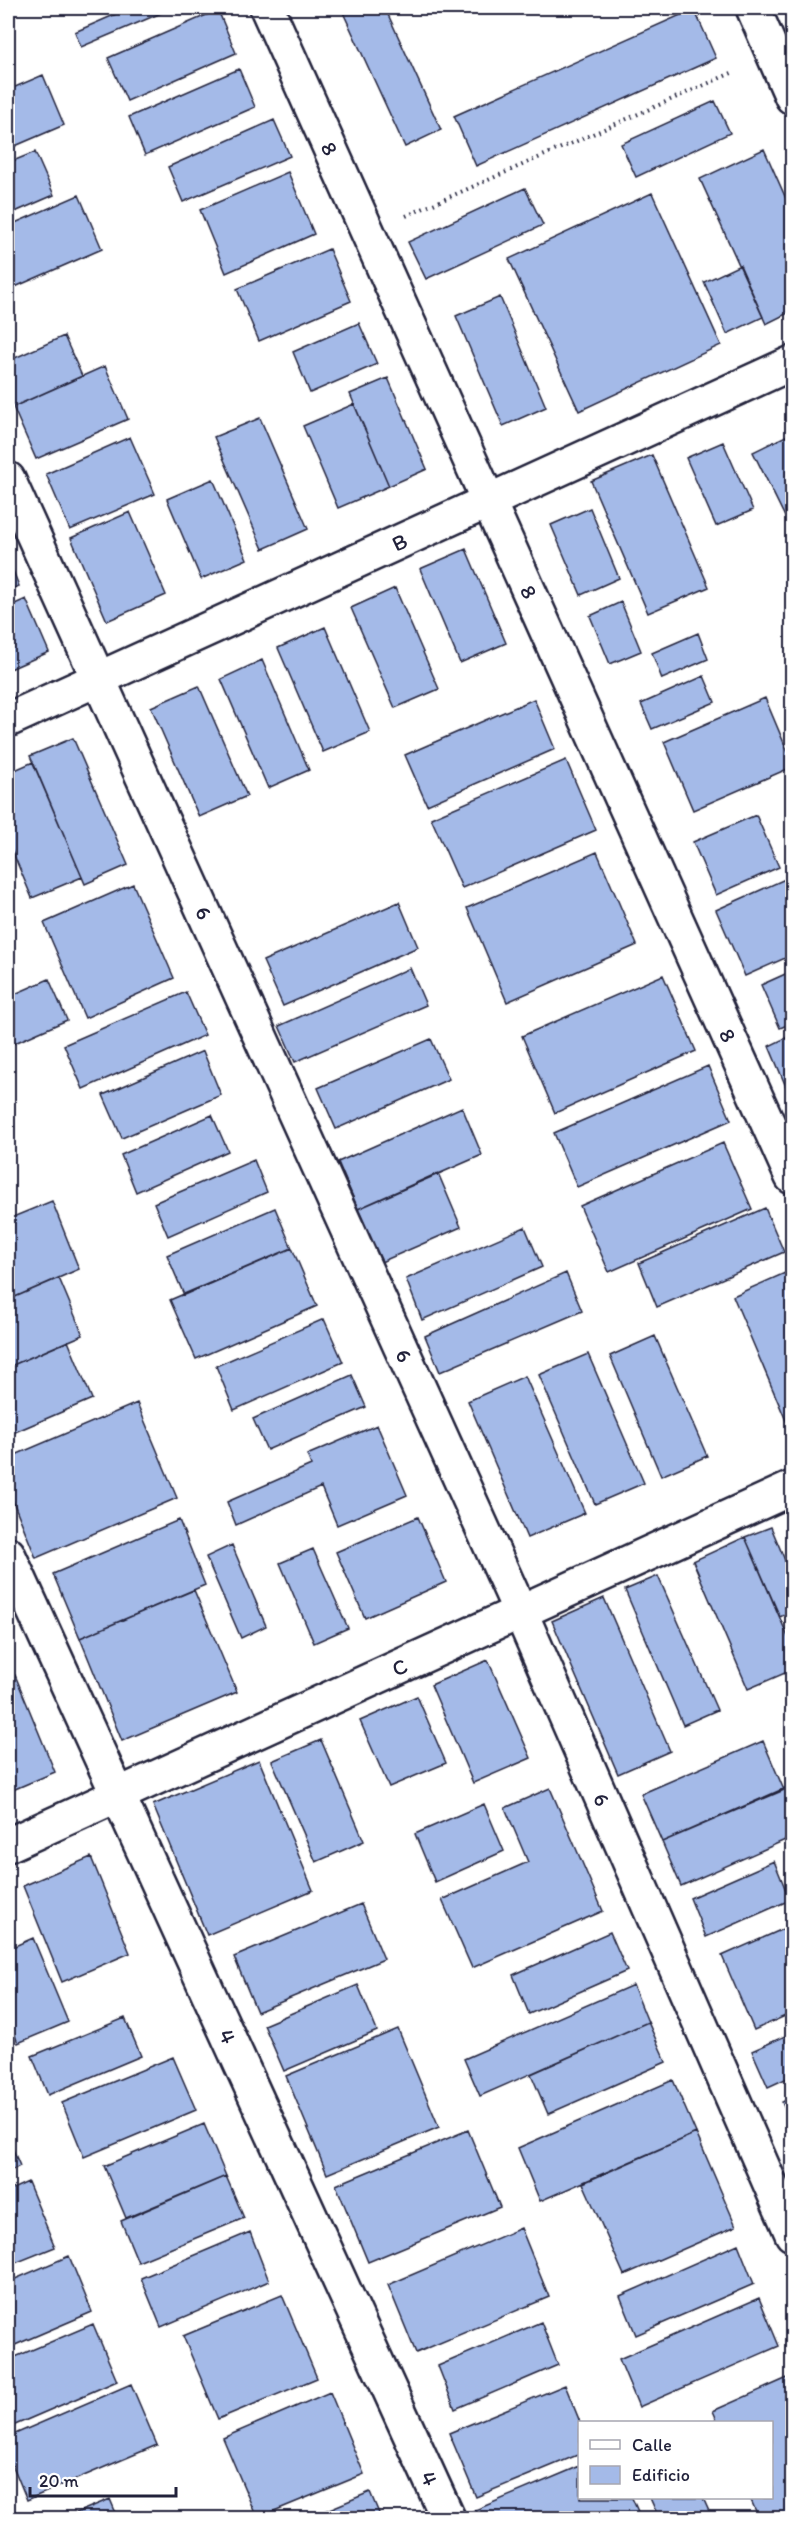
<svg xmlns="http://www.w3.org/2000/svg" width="800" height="2526" viewBox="0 0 800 2526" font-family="Itim,sans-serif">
	<rect width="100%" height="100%" fill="#fff"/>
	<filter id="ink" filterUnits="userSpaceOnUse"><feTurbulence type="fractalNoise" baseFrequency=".0167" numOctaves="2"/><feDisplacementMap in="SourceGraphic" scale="12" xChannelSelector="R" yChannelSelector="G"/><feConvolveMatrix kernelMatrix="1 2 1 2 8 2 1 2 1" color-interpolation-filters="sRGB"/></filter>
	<g filter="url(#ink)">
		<path fill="#a4bae8" stroke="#22223b" stroke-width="1.5" d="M 130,8 L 173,8 L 81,47 L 75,32 Z
			M 341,8 L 385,8 L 441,130 L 405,147 Z
			M 694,9 L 716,58 L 476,166 L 454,116 Z
			M 218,10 L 236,53 L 127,101 L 108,58 Z
			M 239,69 L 255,107 L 145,155 L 129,117 Z
			M 43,75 L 64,125 L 8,149 L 8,90 Z
			M 715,101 L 730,133 L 636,177 L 621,144 Z
			M 274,120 L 290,156 L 183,202 L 168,167 Z
			M 764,149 L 792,212 L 792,311 L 766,324 L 700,179 Z
			M 35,152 L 54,195 L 8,215 L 8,163 Z
			M 288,172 L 314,234 L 226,273 L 200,210 Z
			M 525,188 L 543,225 L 426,279 L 408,242 Z
			M 652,193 L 721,345 L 579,411 L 509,259 Z
			M 79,195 L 102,249 L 8,290 L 8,226 Z
			M 329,249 L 351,301 L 259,341 L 237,289 Z
			M 740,265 L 763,317 L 727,334 L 704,282 Z
			M 500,297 L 546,407 L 503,426 L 456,316 Z
			M 359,323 L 377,364 L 310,393 L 293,352 Z
			M 64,336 L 82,376 L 13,407 L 8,394 L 8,361 Z
			M 105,366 L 128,419 L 36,459 L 13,407 Z
			M 388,378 L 427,469 L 389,486 L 350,394 Z
			M 354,404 L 389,486 L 338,508 L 303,426 Z
			M 260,418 L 308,529 L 263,549 L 214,437 Z
			M 792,433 L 792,518 L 787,521 L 753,452 Z
			M 130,437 L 155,494 L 70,530 L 46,474 Z
			M 723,442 L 753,510 L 716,526 L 686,458 Z
			M 652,455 L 709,587 L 648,613 L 591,481 Z
			M 213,479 L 247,559 L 201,579 L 167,499 Z
			M 590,508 L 619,578 L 581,595 L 551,525 Z
			M 130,512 L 166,595 L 107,621 L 71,538 Z
			M 466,549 L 506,643 L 460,663 L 420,569 Z
			M 8,558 L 19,586 L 8,590 Z
			M 395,588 L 439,689 L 395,708 L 351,608 Z
			M 26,599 L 49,652 L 8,670 L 8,607 Z
			M 621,602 L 641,651 L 610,664 L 590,616 Z
			M 325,627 L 370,732 L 323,752 L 278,648 Z
			M 698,633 L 708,659 L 662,679 L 652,653 Z
			M 262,660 L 309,770 L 268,788 L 221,679 Z
			M 704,676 L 715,702 L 652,729 L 641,704 Z
			M 199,686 L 247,796 L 199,817 L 151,707 Z
			M 765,698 L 792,762 L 792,767 L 693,810 L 664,742 Z
			M 534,699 L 555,749 L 427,805 L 405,755 Z
			M 73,738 L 128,865 L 85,884 L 30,756 Z
			M 566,760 L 596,830 L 462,888 L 431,818 Z
			M 33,762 L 82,877 L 32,898 L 8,841 L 8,773 Z
			M 756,815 L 779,867 L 716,895 L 693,842 Z
			M 597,852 L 637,945 L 507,1002 L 467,908 Z
			M 792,876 L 792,955 L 745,976 L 716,910 Z
			M 133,884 L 174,978 L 85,1018 L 44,923 Z
			M 399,902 L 418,947 L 283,1006 L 263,961 Z
			M 410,968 L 426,1005 L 295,1062 L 279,1026 Z
			M 792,971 L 792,1023 L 780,1028 L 761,985 Z
			M 663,975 L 696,1051 L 555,1113 L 522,1036 Z
			M 49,979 L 67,1020 L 8,1046 L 8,997 Z
			M 186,992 L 205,1035 L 83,1089 L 64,1045 Z
			M 792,1035 L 792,1101 L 769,1046 Z
			M 431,1039 L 449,1079 L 336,1129 L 318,1088 Z
			M 203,1051 L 221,1095 L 122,1138 L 103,1095 Z
			M 708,1066 L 731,1120 L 577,1187 L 554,1133 Z
			M 462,1107 L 482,1155 L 358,1209 L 338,1162 Z
			M 212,1115 L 228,1151 L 136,1192 L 121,1155 Z
			M 723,1143 L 752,1209 L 609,1272 L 580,1206 Z
			M 254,1160 L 267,1192 L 168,1236 L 154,1203 Z
			M 438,1173 L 461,1227 L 381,1262 L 358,1209 Z
			M 52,1201 L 79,1269 L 8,1300 L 8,1219 Z
			M 275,1208 L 292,1248 L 184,1295 L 167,1255 Z
			M 765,1208 L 784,1252 L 657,1307 L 639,1263 Z
			M 525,1227 L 542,1267 L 422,1320 L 406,1279 Z
			M 292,1248 L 317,1306 L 196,1359 L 170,1300 Z
			M 792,1270 L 792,1429 L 790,1430 L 733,1296 Z
			M 566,1273 L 582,1311 L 440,1372 L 425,1336 Z
			M 59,1278 L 83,1335 L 8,1367 L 8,1300 Z
			M 324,1319 L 343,1362 L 234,1410 L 216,1366 Z
			M 655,1336 L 707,1456 L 661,1476 L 610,1356 Z
			M 68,1341 L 92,1399 L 8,1435 L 8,1367 Z
			M 588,1354 L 644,1483 L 595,1504 L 539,1375 Z
			M 352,1375 L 366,1407 L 267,1450 L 253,1419 Z
			M 525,1376 L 585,1513 L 527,1538 L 468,1401 Z
			M 137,1403 L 177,1498 L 36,1558 L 8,1489 L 8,1458 Z
			M 377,1425 L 407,1495 L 337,1525 L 321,1487 L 236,1525 L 227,1502 L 311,1465 L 307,1455 Z
			M 418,1517 L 446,1582 L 365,1618 L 336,1552 Z
			M 179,1520 L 205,1585 L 80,1638 L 53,1574 Z
			M 771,1527 L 792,1577 L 792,1611 L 780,1617 L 745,1537 Z
			M 745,1537 L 792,1646 L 792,1670 L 748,1689 L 693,1561 Z
			M 232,1545 L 266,1626 L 241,1638 L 206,1557 Z
			M 313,1549 L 348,1628 L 314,1643 L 280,1563 Z
			M 658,1576 L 717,1710 L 683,1725 L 625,1590 Z
			M 194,1590 L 237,1692 L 122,1741 L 80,1638 Z
			M 604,1598 L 670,1751 L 618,1774 L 552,1621 Z
			M 488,1660 L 531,1758 L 473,1783 L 431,1685 Z
			M 15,1675 L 55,1772 L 8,1792 L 8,1678 Z
			M 417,1696 L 446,1763 L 389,1787 L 360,1721 Z
			M 321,1740 L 364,1841 L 316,1862 L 272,1761 Z
			M 763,1741 L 784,1790 L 662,1842 L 641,1794 Z
			M 259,1760 L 313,1890 L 207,1935 L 153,1805 Z
			M 792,1785 L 792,1837 L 681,1886 L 662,1842 Z
			M 550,1788 L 603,1911 L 472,1968 L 442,1900 L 528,1862 L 505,1808 Z
			M 484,1804 L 504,1851 L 435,1882 L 415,1834 Z
			M 91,1857 L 130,1953 L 62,1982 L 23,1886 Z
			M 774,1861 L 790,1900 L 706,1937 L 690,1898 Z
			M 361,1904 L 384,1959 L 257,2012 L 234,1957 Z
			M 792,1925 L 792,2013 L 754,2030 L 722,1956 Z
			M 610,1932 L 627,1971 L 529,2014 L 513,1975 Z
			M 33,1938 L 68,2022 L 18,2043 L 8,2018 L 8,1949 Z
			M 358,1985 L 377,2031 L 284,2071 L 264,2025 Z
			M 633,1985 L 648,2022 L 480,2096 L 464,2059 Z
			M 125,2018 L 141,2056 L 48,2095 L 32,2056 Z
			M 648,2022 L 666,2062 L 548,2114 L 531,2074 Z
			M 398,2029 L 439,2127 L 327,2174 L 286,2076 Z
			M 792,2033 L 792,2076 L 768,2087 L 752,2051 Z
			M 173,2057 L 196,2110 L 84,2157 L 62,2103 Z
			M 673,2080 L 696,2133 L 540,2201 L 518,2148 Z
			M 792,2097 L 792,2126 L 782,2102 Z
			M 204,2124 L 226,2176 L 126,2218 L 104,2166 Z
			M 468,2130 L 500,2207 L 368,2262 L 336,2185 Z
			M 696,2133 L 736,2226 L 624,2275 L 583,2183 Z
			M 8,2138 L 20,2166 L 8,2172 Z
			M 226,2176 L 244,2218 L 138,2262 L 121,2221 Z
			M 28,2182 L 55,2247 L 8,2266 L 8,2191 Z
			M 521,2228 L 549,2297 L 416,2353 L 388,2285 Z
			M 250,2232 L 269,2281 L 161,2327 L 141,2278 Z
			M 738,2244 L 754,2284 L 636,2335 L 620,2296 Z
			M 69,2256 L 92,2312 L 8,2348 L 8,2282 Z
			M 282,2295 L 317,2378 L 218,2419 L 183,2336 Z
			M 759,2298 L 779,2346 L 639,2407 L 619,2359 Z
			M 541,2322 L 558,2365 L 455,2409 L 438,2366 Z
			M 93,2324 L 117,2381 L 8,2428 L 8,2360 Z
			M 792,2376 L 792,2518 L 759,2518 L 750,2498 L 772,2498 L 772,2422 L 718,2422 L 713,2411 Z
			M 131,2384 L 157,2445 L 27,2500 L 8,2454 L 8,2437 Z
			M 565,2385 L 580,2422 L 580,2454 L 476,2497 L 449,2433 Z
			M 330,2392 L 364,2474 L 257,2518 L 223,2438 Z
			M 580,2466 L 580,2498 L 632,2498 L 640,2516 L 633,2518 L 476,2518 L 473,2511 Z
			M 370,2492 L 381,2518 L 308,2518 Z
			M 650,2498 L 703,2498 L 712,2518 L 659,2518 Z
			M 110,2499 L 118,2518 L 64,2518 Z"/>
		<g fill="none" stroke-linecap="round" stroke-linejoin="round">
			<defs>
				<g id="minor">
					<path id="s1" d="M 267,8 L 792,1177"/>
					<path d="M 753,8 L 792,97"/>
					<path id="s2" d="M 8,479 L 520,1611 L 792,2234"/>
					<path id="s3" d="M 8,720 L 792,363"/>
					<path id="s4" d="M 8,1554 L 448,2518"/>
				</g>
				<g id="tertiary">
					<path id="s5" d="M 8,1845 L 792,1488"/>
				</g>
			</defs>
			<use href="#minor" stroke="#22223b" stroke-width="38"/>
			<use href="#tertiary" stroke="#22223b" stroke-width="38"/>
			<path stroke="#22223b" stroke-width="4" stroke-dasharray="1.5 4.5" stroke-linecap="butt" d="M 406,216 L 734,72"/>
			<use href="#minor" stroke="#fff" stroke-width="33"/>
			<use href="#tertiary" stroke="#fff" stroke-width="33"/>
		</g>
	</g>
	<g text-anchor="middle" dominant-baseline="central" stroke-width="4.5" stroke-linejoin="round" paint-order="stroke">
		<g font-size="22" fill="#22223b" stroke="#fff">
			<text stroke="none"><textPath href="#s1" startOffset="154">8</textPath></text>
			<text stroke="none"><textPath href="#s3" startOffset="430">B</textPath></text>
			<text stroke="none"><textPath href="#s1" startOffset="640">8</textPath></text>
			<text stroke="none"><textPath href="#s2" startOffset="476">6</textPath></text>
			<text stroke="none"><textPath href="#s1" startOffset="1126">8</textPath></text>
			<text stroke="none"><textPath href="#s2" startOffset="962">6</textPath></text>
			<text stroke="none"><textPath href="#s5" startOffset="430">C</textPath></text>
			<text stroke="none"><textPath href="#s2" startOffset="1448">6</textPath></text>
			<text stroke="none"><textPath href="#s4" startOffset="530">4</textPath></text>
			<text stroke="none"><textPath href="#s4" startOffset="1016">4</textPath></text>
		</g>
	</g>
	<rect width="800" height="2526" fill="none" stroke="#fff" stroke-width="30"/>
	<rect x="15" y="15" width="770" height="2496" fill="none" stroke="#22223b" stroke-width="2" filter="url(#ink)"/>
	<rect x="578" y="2421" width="195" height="78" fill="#ffffff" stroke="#a7a7b1" stroke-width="1.5"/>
	<rect x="590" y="2440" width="30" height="9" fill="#ffffff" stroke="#a7a7b1" stroke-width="1.5"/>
	<text x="632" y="2451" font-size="18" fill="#22223b">Calle</text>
	<rect x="590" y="2466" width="30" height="18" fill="#a4bae8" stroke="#a7a7b1" stroke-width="1.5"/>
	<text x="632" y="2481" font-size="18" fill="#22223b">Edificio</text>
	<path d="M30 2487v9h146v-9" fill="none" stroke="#22223b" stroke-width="3"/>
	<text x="39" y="2487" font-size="18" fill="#22223b" stroke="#ffffff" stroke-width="4.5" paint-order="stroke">20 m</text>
</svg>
